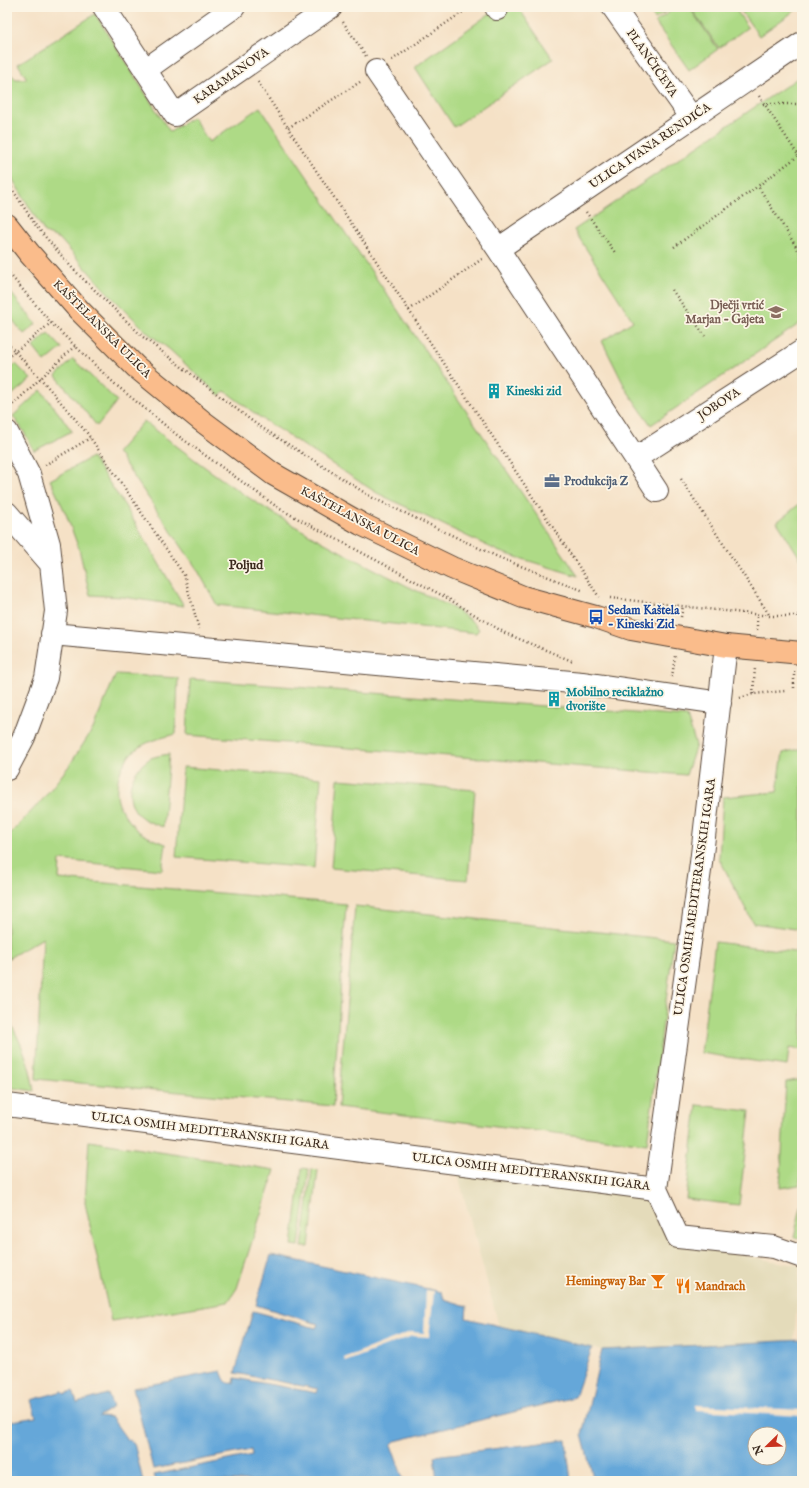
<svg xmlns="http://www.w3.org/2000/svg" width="809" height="1488" viewBox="0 0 809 1488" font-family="'IM FELL English',serif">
	<rect width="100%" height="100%" fill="#fcf5e5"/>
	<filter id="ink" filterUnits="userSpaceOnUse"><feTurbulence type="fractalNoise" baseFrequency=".025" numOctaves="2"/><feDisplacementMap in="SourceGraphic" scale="8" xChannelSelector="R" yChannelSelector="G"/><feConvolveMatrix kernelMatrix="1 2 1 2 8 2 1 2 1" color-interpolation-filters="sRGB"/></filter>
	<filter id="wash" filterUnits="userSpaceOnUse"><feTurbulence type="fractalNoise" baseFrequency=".012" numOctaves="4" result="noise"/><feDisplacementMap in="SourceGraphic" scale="16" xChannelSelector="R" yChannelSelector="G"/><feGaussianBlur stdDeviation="0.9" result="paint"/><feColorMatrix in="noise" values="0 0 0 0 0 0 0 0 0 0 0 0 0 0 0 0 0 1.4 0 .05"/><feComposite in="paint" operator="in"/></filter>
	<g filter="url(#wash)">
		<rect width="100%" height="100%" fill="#f5e1c6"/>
		<path fill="#e4dbba" d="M 456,1167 L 649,1195 L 672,1242 L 800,1266 L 794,1340 L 602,1350 L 499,1326 Z"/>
		<path fill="#aeda86" stroke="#748252" d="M 499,7 L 518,7 L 553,59 L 454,127 L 415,67 Z
			M 646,7 L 673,7 L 655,19 Z
			M 677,7 L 689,7 L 718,49 L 689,70 L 655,22 Z
			M 690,7 L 734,7 L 748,27 L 719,48 Z
			M 738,7 L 800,7 L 759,36 Z
			M 95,14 L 170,132 L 193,117 L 209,142 L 260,107 L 578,576 L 500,552 L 377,493 L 261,418 L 225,391 L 219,395 L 169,349 L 148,333 L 104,289 L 60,239 L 45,233 L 7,170 L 7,71 L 16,79 L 27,79 L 18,64 Z
			M 802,75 L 802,322 L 651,425 L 626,389 L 602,341 L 633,321 L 574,230 Z
			M 7,288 L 36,324 L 24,334 L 7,313 Z
			M 48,333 L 62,348 L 45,362 L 33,347 Z
			M 73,359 L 117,401 L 97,426 L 56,376 Z
			M 16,364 L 31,379 L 7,399 L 7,371 Z
			M 41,390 L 72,431 L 34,451 L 24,432 L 13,416 Z
			M 144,421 C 188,455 231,488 278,516 C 320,542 365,564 409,587 C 431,598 463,609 479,629 L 476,633 L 217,605 L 197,569 L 117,452 Z
			M 92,457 L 125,506 L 184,606 L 123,597 L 90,595 L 79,549 L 66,514 L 50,480 Z
			M 802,502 L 802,561 L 777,522 Z
			M 116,674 L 178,678 L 176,734 C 161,738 146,741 134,751 C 120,763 112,789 120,807 C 122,812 127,817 130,822 C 133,825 135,829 138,831 C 147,837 156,841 166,844 L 162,870 L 60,860 L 59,879 L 346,904 L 333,1106 L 36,1079 L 43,938 L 7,959 L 7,837 L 43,799 L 69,766 L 93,729 Z
			M 190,679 L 687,717 L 696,745 L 686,775 L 187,735 Z
			M 802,748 L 802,930 L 753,923 L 719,858 L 723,797 L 777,792 L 783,753 Z
			M 169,754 L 163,827 C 154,824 142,820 136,812 C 123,793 132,769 151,758 C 156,756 164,755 169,754 Z
			M 183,767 L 321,778 L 314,868 L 176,857 Z
			M 338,779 L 475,790 L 468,880 L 331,868 Z
			M 355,906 L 674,940 L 647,1144 L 338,1107 Z
			M 715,942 L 802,953 L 802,1050 L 789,1048 L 787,1066 L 701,1053 Z
			M 7,1017 C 21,1041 30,1063 34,1091 L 7,1087 Z
			M 802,1079 L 802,1174 L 799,1185 L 780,1188 L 786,1082 Z
			M 697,1105 L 750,1111 L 739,1205 L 686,1199 Z
			M 89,1141 L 275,1170 L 237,1288 L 228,1302 L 111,1321 L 85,1203 Z
			M 302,1168 L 309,1169 L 299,1246 L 292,1245 Z
			M 312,1169 L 318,1170 L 309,1247 L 302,1247 Z
			M 802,1203 L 802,1239 L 794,1237 Z"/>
		<path fill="#65a7d9" stroke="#50687c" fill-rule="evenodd" d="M 271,1255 L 442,1292 L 444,1299 L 467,1306 L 466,1318 L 592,1348 L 575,1397 L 395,1441 L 391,1445 L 404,1481 L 156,1481 L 154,1475 L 252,1455 L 251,1450 L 153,1469 L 133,1388 L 221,1371 C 224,1378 225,1385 234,1383 L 235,1378 L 317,1393 L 318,1389 L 235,1373 L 253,1311 L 316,1328 L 318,1324 L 256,1305 Z
			M 802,1340 L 802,1481 L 594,1481 L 582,1435 L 602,1350 ZM 755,1434 L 779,1434 L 779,1458 L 755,1458 Z
			M 63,1391 L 64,1394 L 73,1391 L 77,1403 L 108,1394 L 113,1407 L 99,1416 L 111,1417 L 126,1438 L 134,1443 L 143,1481 L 7,1481 L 7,1422 L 36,1417 L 31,1400 Z
			M 566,1440 L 571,1481 L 437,1481 L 434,1456 Z"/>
		<path fill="#f5e1c6" d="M 426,1290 L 434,1291 L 429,1337 L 412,1336 L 345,1362 L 344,1358 L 410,1332 L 424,1333 Z
			M 696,1405 L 802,1410 L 802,1416 L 696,1410 Z"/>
	</g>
	<g filter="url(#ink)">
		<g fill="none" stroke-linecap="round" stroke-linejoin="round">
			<defs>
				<path id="minor" d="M 104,7 L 175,115 L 331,7
					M 496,7 L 497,9
					M 613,7 L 692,118
					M 145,70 L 234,7
					M 376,71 L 498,249 L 657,491
					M 498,249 L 802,43
					M 7,432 L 29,474 L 49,544 L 56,611 L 46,678 L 24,737 L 7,769
					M 636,458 L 802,351
					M 7,513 L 51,564
					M 52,634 L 582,683 L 720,703
					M 7,1105 L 656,1189 L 701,863 L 726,646
					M 656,1189 L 678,1237 L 774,1247 L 802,1257"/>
				<path id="major" d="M 7,225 L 29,253 L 79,310 L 136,367 L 202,421 L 273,474 L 361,524 L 452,568 L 523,597 L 596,617 L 631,629 L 726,646 L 802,653"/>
			</defs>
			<use href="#minor" stroke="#574537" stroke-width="24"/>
			<use href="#major" stroke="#574537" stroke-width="24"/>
			<path stroke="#574537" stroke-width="2.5" stroke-dasharray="1 3" stroke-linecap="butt" d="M 343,22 L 366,56
				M 392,60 L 470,7
				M 258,82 L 288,128
				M 360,82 L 288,128 L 599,597
				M 759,96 L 802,161
				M 763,104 L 802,104
				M 798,156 L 758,186 L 802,256
				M 7,181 L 36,226 L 73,269 L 143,337 L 256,424 L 373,498 L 498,557 L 584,591
				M 586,212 L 616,254
				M 674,247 L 758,186
				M 7,271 L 51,323 L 116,385 L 177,435 L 280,509 L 447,598 L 505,633 L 572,661
				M 672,290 L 705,336
				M 409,310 L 482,259
				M 7,343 L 41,379 L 87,433 L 184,575 L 199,629
				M 7,358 L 51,323
				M 7,410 L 75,346
				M 45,465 L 90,438
				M 681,479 L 770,616
				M 610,598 L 770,616 L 802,616
				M 681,617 L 683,606
				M 757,630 L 757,614
				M 794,671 L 794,691
				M 672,677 L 675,656
				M 753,694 L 755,668
				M 740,698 L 753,694 L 785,691"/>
			<use href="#minor" stroke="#fff" stroke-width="22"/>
			<use href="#major" stroke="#fabc8b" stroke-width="22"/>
		</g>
	</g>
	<defs>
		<symbol id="school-bare" viewBox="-9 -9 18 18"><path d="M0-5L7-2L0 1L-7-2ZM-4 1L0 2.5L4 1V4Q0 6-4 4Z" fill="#8d6e63" stroke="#fcf5e5" stroke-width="2.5" paint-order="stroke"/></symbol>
		<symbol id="building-bare" viewBox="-9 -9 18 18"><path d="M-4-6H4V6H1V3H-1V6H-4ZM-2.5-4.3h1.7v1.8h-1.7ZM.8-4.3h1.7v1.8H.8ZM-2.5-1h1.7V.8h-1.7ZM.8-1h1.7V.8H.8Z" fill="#0f9aa8" stroke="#fcf5e5" stroke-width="2.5" paint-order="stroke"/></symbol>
		<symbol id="office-bare" viewBox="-9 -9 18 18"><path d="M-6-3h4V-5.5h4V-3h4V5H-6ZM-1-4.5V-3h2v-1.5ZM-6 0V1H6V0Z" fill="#5c6f8a" stroke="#fcf5e5" stroke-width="2.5" paint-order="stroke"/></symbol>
		<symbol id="bus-bare" viewBox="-9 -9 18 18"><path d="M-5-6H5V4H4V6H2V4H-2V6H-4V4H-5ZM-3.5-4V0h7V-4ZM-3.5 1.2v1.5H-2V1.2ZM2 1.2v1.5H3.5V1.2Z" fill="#1a4fb4" stroke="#fcf5e5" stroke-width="2.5" paint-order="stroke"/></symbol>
		<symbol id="bar-bare" viewBox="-9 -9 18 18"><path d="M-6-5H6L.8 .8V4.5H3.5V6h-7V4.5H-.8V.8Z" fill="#e8710a" stroke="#fcf5e5" stroke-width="2.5" paint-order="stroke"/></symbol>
		<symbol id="restaurant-bare" viewBox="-9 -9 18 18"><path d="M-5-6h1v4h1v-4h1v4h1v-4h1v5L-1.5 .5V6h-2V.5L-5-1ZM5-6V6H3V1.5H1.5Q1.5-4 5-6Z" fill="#e8710a" stroke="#fcf5e5" stroke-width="2.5" paint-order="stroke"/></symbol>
	</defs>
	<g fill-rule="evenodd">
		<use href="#school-bare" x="765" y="301" width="22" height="22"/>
		<use href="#building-bare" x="483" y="380" width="22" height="22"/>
		<use href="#office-bare" x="541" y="470" width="22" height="22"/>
		<use href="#bus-bare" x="585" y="606" width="22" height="22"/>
		<use href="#building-bare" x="543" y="688" width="22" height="22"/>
		<use href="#bar-bare" x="647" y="1270" width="22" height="22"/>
		<use href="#restaurant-bare" x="672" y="1275" width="22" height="22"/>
	</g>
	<g text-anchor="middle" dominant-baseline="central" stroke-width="3.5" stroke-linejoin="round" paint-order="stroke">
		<g font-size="12" fill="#3b2a1e" stroke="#fcf5e5">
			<text transform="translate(652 63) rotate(55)">PLANČIĆEVA</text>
			<text transform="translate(231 76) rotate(-35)">KARAMANOVA</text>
			<text transform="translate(650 146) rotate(-34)">ULICA IVANA RENDIĆA</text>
			<text transform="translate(102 329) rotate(45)">KAŠTELANSKA ULICA</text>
			<text transform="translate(719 404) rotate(-33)">JOBOVA</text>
			<text transform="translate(360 521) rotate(28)">KAŠTELANSKA ULICA</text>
			<text transform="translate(695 897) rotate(-82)">ULICA OSMIH MEDITERANSKIH IGARA</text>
			<text transform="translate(210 1131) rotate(7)">ULICA OSMIH MEDITERANSKIH IGARA</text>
			<text transform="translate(531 1172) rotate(7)">ULICA OSMIH MEDITERANSKIH IGARA</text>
		</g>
		<g font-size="12" font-weight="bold" fill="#785e54" stroke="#fcf5e5" text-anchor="end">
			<text x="764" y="305">Dječji vrtić<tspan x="764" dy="14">Marjan - Gajeta</tspan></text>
		</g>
		<g font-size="12" font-weight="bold" fill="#0d838f" stroke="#fcf5e5" text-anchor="start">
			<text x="506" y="391">Kineski zid</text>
			<text x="566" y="692">Mobilno reciklažno<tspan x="566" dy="14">dvorište</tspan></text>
		</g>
		<g font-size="12" font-weight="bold" fill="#4e5e75" stroke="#fcf5e5" text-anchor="start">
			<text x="564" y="481">Produkcija Z</text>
		</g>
		<g font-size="12" font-weight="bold" fill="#164399" stroke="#fcf5e5" text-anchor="start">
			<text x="608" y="610">Sedam Kaštela<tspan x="608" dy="14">- Kineski Zid</tspan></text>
		</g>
		<g font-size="12" font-weight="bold" fill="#c56008" stroke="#fcf5e5" text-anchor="end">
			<text x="646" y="1281">Hemingway Bar</text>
			<text x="695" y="1286" text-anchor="start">Mandrach</text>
		</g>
		<g font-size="13" font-weight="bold" fill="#3b2a1e" stroke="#fcf5e5">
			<text x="246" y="565">Poljud</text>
		</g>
	</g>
	<rect width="809" height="1488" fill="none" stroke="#fcf5e5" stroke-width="24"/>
	<g transform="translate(767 1446) rotate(247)"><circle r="19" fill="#fcf5e5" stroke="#afa495"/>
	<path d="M0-3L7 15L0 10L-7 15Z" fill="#c8321e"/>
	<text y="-6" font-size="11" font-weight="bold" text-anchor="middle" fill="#3b2a1e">N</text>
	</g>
</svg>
